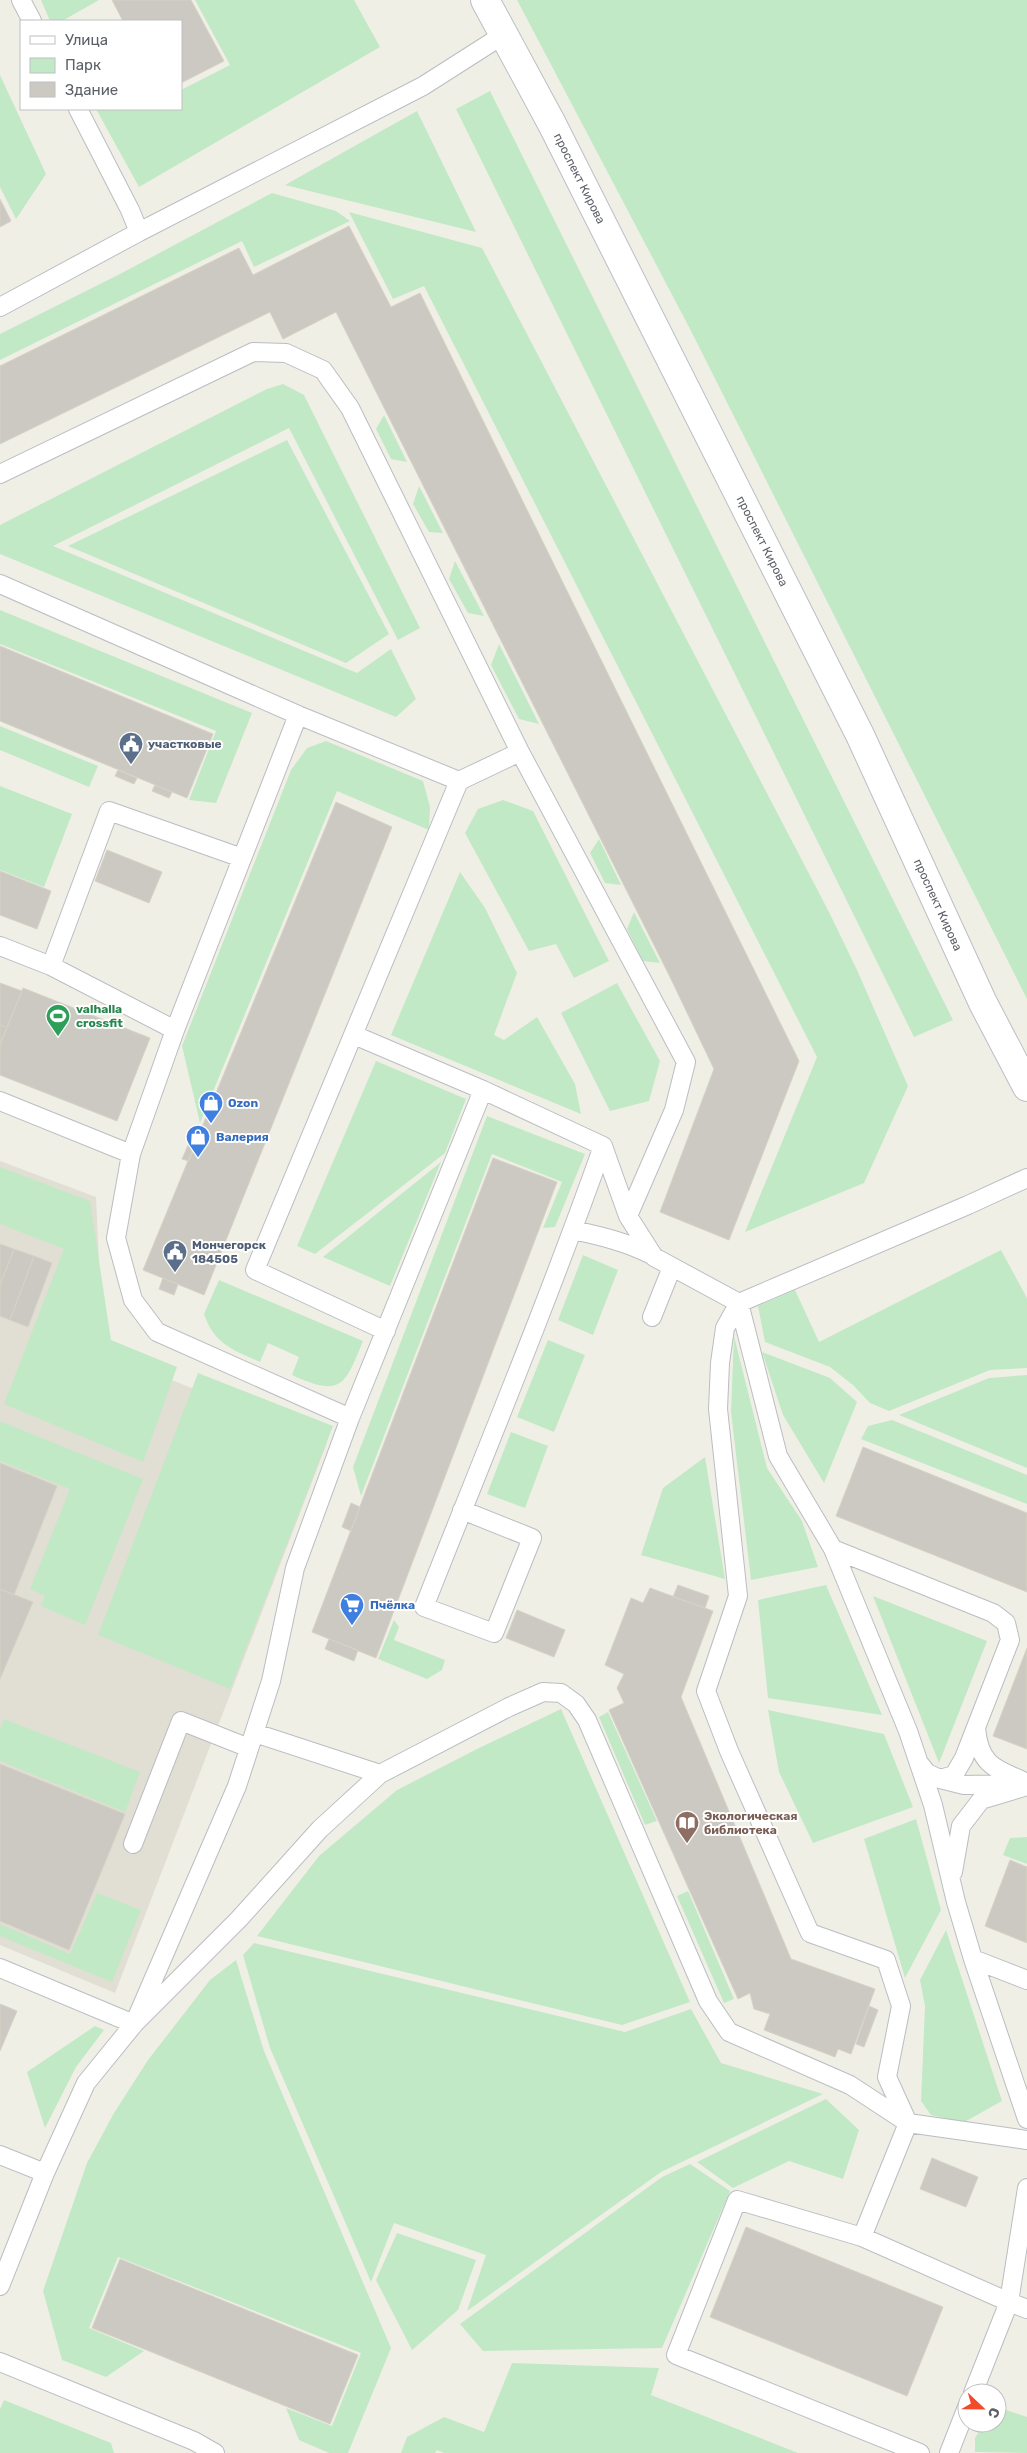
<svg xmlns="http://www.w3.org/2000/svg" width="1027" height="2453" viewBox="0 0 1027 2453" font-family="Rubik,sans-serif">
	<rect width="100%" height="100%" fill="#f0efe6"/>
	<path fill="#e1ded4" d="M 0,1161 L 96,1197 L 103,1352 L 327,1443 L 115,1993 L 0,1945 Z"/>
	<path fill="#c2e9c5" d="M 41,0 L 99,0 L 62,21 L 50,21 Z
		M 195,0 L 354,0 L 380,47 L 139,187 L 96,109 L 181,109 L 181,90 L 230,65 Z
		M 517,0 L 1027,0 L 1027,999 L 689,327 Z
		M 0,75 L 46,174 L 16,219 L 0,187 Z
		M 490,91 L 953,1020 L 914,1037 L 456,109 Z
		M 417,111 L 476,232 L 285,185 Z
		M 272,193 L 336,211 L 350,221 L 254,267 L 242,241 L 0,360 L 0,334 L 120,274 Z
		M 349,212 L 482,248 L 829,912 L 857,970 L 908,1086 L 864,1183 L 745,1232 L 817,1057 L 424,286 L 393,299 Z
		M 283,384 L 304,395 L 420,628 L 398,640 L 289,428 L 53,546 L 357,673 L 391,649 L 416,699 L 396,717 L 0,554 L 0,525 L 267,389 Z
		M 384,415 L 407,462 L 391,459 L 376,429 Z
		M 287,440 L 389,634 L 346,663 L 68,546 Z
		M 419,486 L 443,533 L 429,532 L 413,504 Z
		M 455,561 L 484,616 L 468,613 L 449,579 Z
		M 0,610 L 252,713 L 216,803 L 189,800 L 216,731 L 0,644 Z
		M 499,644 L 539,724 L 519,719 L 491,665 Z
		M 0,726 L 98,766 L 89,787 L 0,750 Z
		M 326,741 L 423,781 L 430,807 L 429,830 L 337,791 L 200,1123 L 182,1046 L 291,770 L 307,748 Z
		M 0,786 L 72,814 L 44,887 L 0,870 Z
		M 503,800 L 533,811 L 609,961 L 574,978 L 556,944 L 529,951 L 465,833 L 478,809 Z
		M 599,839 L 621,885 L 605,883 L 590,853 Z
		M 460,872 L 485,908 L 517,973 L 494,1035 L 504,1040 L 537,1017 L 575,1084 L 581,1114 L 391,1035 Z
		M 634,912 L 660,963 L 643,961 L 627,929 Z
		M 617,983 L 660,1061 L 649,1101 L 610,1111 L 561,1013 Z
		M 376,1061 L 466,1099 L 445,1153 L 315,1254 L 297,1246 Z
		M 487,1116 L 585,1154 L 555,1227 L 543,1228 L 562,1182 L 492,1154 L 361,1496 L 353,1467 Z
		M 441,1162 L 390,1286 L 323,1257 Z
		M 0,1167 L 90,1201 L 111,1340 L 177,1367 L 143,1462 L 4,1404 L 64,1249 L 0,1224 Z
		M 1001,1250 L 1027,1298 L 1027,1368 L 990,1370 L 889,1411 L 870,1403 L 853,1385 L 830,1367 L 765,1342 L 758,1306 L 795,1290 L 819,1342 Z
		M 583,1255 L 618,1270 L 593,1335 L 558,1320 Z
		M 219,1280 L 363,1341 C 345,1385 342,1398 292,1375 L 299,1357 L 268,1343 L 260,1362 C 233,1350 214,1344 204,1314 Z
		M 734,1336 L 767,1468 L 802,1521 L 818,1567 L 751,1580 L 731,1412 Z
		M 548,1340 L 585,1355 L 554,1432 L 517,1417 Z
		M 762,1352 L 830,1378 L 857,1402 L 824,1483 L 783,1415 Z
		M 198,1373 L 333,1426 L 230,1689 L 98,1635 Z
		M 1027,1375 L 1027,1468 L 899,1415 L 989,1378 Z
		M 892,1420 L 1027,1475 L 1027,1504 L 861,1439 L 868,1426 Z
		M 0,1421 L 143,1479 L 85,1625 L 41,1606 L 45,1596 L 30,1589 L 70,1489 L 0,1461 Z
		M 511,1432 L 548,1446 L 525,1508 L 487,1494 Z
		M 705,1457 L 725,1579 L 641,1555 L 663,1488 Z
		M 826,1585 L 882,1715 L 768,1698 L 758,1600 Z
		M 873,1596 L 987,1641 L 939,1763 Z
		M 394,1620 L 399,1627 L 394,1640 L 445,1660 L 442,1670 L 427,1679 L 378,1659 Z
		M 561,1709 L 690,2002 L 622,2025 L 257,1936 L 319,1856 L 397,1790 L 477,1749 Z
		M 768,1710 L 884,1734 L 913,1807 L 813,1843 L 779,1772 Z
		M 608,1712 L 657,1821 L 645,1825 L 599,1717 Z
		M 4,1719 L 140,1772 L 125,1812 L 0,1761 L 0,1728 Z
		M 916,1819 L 941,1910 L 905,1978 L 864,1839 Z
		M 1027,1837 L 1027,1864 L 1003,1855 L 1010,1838 Z
		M 688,1891 L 734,1999 L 724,2003 L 677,1896 Z
		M 97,1893 L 141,1910 L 112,1982 L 0,1936 L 0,1924 L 70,1954 Z
		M 946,1930 L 1002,2101 L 959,2125 L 944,2118 L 931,2115 L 921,2101 L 925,2006 L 920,1980 Z
		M 254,1943 L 625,2032 L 691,2009 L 721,2063 L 823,2094 L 661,2172 L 467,2311 L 486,2255 L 394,2223 L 371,2282 L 270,2048 L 243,1955 Z
		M 236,1960 L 264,2051 L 391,2348 L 348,2453 L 329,2453 L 299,2440 L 286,2408 L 332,2426 L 361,2353 L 118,2257 L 89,2328 L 144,2351 L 106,2377 L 62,2360 L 43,2291 L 87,2163 L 114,2113 L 148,2060 L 210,1980 Z
		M 95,2026 L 104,2030 L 76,2067 L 45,2128 L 27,2072 Z
		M 826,2099 L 859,2130 L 843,2179 L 789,2161 L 733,2188 L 697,2162 Z
		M 690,2164 L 730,2191 L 662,2348 L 483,2351 L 460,2324 L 662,2177 Z
		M 397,2233 L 476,2260 L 458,2310 L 412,2350 L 376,2280 Z
		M 512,2363 L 659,2368 L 651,2395 L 798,2453 L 444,2453 L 437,2450 L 435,2453 L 401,2453 L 407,2437 L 444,2417 L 484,2432 Z
		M 4,2400 L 111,2443 L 114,2453 L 0,2453 L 0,2409 Z
		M 997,2407 L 1027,2417 L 1027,2453 L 975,2452 L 975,2438 L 984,2423 L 997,2423 Z"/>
	<path fill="#ccc9c3" stroke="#d6d2c4" d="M 112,0 L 191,0 L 224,61 L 181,83 L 181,21 L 123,21 Z
		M 0,199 L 11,221 L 0,227 Z
		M 349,226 L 391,307 L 420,293 L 799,1061 L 729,1240 L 660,1212 L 714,1069 L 669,975 L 336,312 L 283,339 L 270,312 L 0,444 L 0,366 L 239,248 L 253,275 Z
		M 0,646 L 213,734 L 187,798 L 0,721 Z
		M 118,770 L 137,778 L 134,784 L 115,776 Z
		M 155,785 L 172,792 L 169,798 L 152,791 Z
		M 336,802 L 392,827 L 204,1295 L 143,1270 Z
		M 107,850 L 162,872 L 149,903 L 95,881 Z
		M 0,871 L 51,891 L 37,929 L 0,915 Z
		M 0,983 L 22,991 L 7,1027 L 0,1025 Z
		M 23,988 L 150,1038 L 117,1121 L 0,1075 L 0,1045 Z
		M 0,1025 L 7,1027 L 0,1045 Z
		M 189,1143 L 195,1146 L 189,1161 L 182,1159 Z
		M 493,1158 L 557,1182 L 376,1658 L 312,1632 Z
		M 0,1244 L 14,1249 L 0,1285 Z
		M 14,1249 L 34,1256 L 10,1320 L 0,1316 L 0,1285 Z
		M 34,1256 L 52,1263 L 28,1327 L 10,1320 Z
		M 163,1278 L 178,1284 L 174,1295 L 159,1289 Z
		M 863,1447 L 1027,1513 L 1027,1592 L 836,1516 Z
		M 0,1463 L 57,1486 L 14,1595 L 0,1589 Z
		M 351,1503 L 360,1507 L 351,1531 L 342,1527 Z
		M 678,1585 L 709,1596 L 705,1608 L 673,1597 Z
		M 650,1588 L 713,1611 L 681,1697 L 791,1959 L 875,1989 L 851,2054 L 838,2049 L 835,2057 L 764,2030 L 770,2014 L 754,2009 L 750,1993 L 738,1999 L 609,1710 L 624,1703 L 617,1688 L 624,1674 L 605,1665 L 631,1598 L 643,1603 Z
		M 0,1589 L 33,1602 L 0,1679 Z
		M 517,1610 L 565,1630 L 554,1657 L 506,1638 Z
		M 329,1639 L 358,1650 L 354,1661 L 325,1649 Z
		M 1027,1648 L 1027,1749 L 993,1736 Z
		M 0,1764 L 125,1814 L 69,1950 L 0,1921 Z
		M 1010,1860 L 1027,1867 L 1027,1943 L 985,1926 Z
		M 0,2004 L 17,2011 L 0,2051 Z
		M 869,2006 L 878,2010 L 864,2047 L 856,2044 Z
		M 932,2158 L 978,2177 L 966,2207 L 920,2189 Z
		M 746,2227 L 943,2307 L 907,2396 L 710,2317 Z
		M 120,2259 L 358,2355 L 330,2424 L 92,2328 Z"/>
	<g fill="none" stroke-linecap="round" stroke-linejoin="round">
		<defs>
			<path id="service" d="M 21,0 L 32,21
				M 78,109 L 130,210 L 139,232 L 423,86 L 503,35
				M 0,307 L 139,232
				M 0,474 L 253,352 L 286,353 L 323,370 L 350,408 L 520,752
				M 0,584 L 298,715 L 459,781 L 520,752 L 686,1062 L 674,1110 L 628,1216
				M 298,715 L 175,1030 L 131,1154 L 116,1238 L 133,1300 L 157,1332 L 350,1418
				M 0,946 L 51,966 L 175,1030
				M 51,966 L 109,811 L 242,858
				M 354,1035 L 483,1090
				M 0,1101 L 131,1154
				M 573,1230 C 601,1236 626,1242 652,1255
				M 652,1317 L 672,1267
				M 386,1331 L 255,1270 L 459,781
				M 462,1510 L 532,1538 L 494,1633 L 424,1607 C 485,1453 548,1301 603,1146
				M 833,1549 L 993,1613 L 1006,1623 L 1010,1640 L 964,1758 L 954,1775 L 940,1779 L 927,1773 L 919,1763
				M 976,1728 C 979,1762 992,1768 1021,1780
				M 255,1733 L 380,1774
				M 940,1779 L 964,1785 L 1011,1784
				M 133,1844 L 181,1721 L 249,1748
				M 953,1872 L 961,1826 L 981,1800 L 1027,1786
				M 973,1959 L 1027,1980
				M 0,1968 L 134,2024 L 237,1786 L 271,1681 L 295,1568 L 350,1418 L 483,1090 L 603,1146 L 628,1216 L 654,1257 L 739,1303 L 778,1456 L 833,1549 L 908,1731 L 933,1805 L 956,1902 L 973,1959 L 1027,2119
				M 0,2155 L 45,2173
				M 1027,2188 L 1009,2302 L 1027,2309
				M 862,2237 L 908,2123 L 887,2077 L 901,2006 L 886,1960 L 810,1933 L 729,1751 L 706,1691 L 738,1596 L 718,1409 L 720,1363 L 725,1328 L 739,1303 L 968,1205 L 1027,1178
				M 0,2286 L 45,2173 L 86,2083 L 134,2024 L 239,1919 L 320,1829 L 380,1774 L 509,1707 L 543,1692 L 561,1693 L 576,1704 L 587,1720 L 708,2001 L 729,2032 L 850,2085 L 908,2123 L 1027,2140
				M 0,2362 L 194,2441 L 215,2453
				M 920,2453 L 676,2355 L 737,2200 L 862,2237 L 1009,2302 L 973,2393
				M 949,2453 L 967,2407"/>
			<g id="secondary">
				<path id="s1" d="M 485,0 L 552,124 L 860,735 L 983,1003 L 1027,1087"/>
			</g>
		</defs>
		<use href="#service" stroke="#babdc2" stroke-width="20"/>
		<use href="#secondary" stroke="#bbbec4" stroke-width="30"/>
		<use href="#service" stroke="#fff" stroke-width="18"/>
		<use href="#secondary" stroke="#fff" stroke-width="28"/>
	</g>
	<defs>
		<symbol id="civic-pin" viewBox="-11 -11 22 30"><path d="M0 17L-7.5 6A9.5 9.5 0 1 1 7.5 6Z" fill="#5c6f8a" stroke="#fff"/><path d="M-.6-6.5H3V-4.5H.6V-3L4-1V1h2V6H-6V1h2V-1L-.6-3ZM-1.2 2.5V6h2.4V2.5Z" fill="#fff"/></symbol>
		<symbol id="stadium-pin" viewBox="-11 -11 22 30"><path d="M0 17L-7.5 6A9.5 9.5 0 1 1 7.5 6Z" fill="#2e9e5b" stroke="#fff"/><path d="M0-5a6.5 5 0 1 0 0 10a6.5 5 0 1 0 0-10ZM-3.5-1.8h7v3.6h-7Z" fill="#fff"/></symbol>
		<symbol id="shop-pin" viewBox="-11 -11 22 30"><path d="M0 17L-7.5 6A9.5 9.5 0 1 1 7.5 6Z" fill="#3f7fe0" stroke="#fff"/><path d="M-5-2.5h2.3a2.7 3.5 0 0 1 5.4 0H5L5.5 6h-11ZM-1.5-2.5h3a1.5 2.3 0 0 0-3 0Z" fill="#fff"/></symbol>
		<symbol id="supermarket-pin" viewBox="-11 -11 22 30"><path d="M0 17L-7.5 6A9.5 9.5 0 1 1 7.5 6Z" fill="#3f7fe0" stroke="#fff"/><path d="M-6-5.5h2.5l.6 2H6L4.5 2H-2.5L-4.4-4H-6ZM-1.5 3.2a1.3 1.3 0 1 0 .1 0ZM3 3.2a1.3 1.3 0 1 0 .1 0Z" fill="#fff"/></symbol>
		<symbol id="library-pin" viewBox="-11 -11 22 30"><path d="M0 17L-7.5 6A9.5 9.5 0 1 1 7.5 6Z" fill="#8d6e63" stroke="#fff"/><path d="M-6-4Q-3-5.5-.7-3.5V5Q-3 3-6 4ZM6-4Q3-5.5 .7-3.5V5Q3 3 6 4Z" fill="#fff"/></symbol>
	</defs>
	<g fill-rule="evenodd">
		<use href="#civic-pin" x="117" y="730" width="28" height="38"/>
		<use href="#stadium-pin" x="44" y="1002" width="28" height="38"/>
		<use href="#shop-pin" x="197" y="1089" width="28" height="38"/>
		<use href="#shop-pin" x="184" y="1123" width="28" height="38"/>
		<use href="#civic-pin" x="161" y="1238" width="28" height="38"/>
		<use href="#supermarket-pin" x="338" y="1591" width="28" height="38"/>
		<use href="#library-pin" x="673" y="1809" width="28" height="38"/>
	</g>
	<g text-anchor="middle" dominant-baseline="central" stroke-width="4" stroke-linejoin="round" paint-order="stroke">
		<g font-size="12" fill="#5d6167" stroke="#fff">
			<text stroke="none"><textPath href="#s1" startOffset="202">проспект Кирова</textPath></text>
			<text stroke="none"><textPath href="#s1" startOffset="608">проспект Кирова</textPath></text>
			<text stroke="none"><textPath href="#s1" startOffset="1012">проспект Кирова</textPath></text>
		</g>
		<g font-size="12" font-weight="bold" fill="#4e5e75" stroke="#fff" text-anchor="start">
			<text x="148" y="744">участковые</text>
			<text x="192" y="1245">Мончегорск<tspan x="192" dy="14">184505</tspan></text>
		</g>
		<g font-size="12" font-weight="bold" fill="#27864d" stroke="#fff" text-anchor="start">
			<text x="76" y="1009">valhalla<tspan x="76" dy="14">crossfit</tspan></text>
		</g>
		<g font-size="12" font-weight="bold" fill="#366cbe" stroke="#fff" text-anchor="start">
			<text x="228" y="1103">Ozon</text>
			<text x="216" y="1137">Валерия</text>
			<text x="370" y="1605">Пчёлка</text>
		</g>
		<g font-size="12" font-weight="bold" fill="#785e54" stroke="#fff" text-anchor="start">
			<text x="704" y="1816">Экологическая<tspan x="704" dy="14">библиотека</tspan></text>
		</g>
	</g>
	<rect x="20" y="20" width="162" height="90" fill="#ffffff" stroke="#bec0c2"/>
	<rect x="30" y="36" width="25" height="8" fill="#ffffff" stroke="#bec0c2"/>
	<text x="65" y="45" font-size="15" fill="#5d6167">Улица</text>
	<rect x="30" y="58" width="25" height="15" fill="#c2e9c5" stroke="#bec0c2"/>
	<text x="65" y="70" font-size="15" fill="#5d6167">Парк</text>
	<rect x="30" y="82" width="25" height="15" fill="#ccc9c3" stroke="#bec0c2"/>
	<text x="65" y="95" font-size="15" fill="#5d6167">Здание</text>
	<g transform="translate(982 2408) rotate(112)"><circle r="24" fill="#ffffff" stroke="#bec0c2"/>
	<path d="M0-4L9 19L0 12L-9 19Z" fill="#f24a2b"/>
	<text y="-8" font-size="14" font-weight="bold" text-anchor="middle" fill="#5d6167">С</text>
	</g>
</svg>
